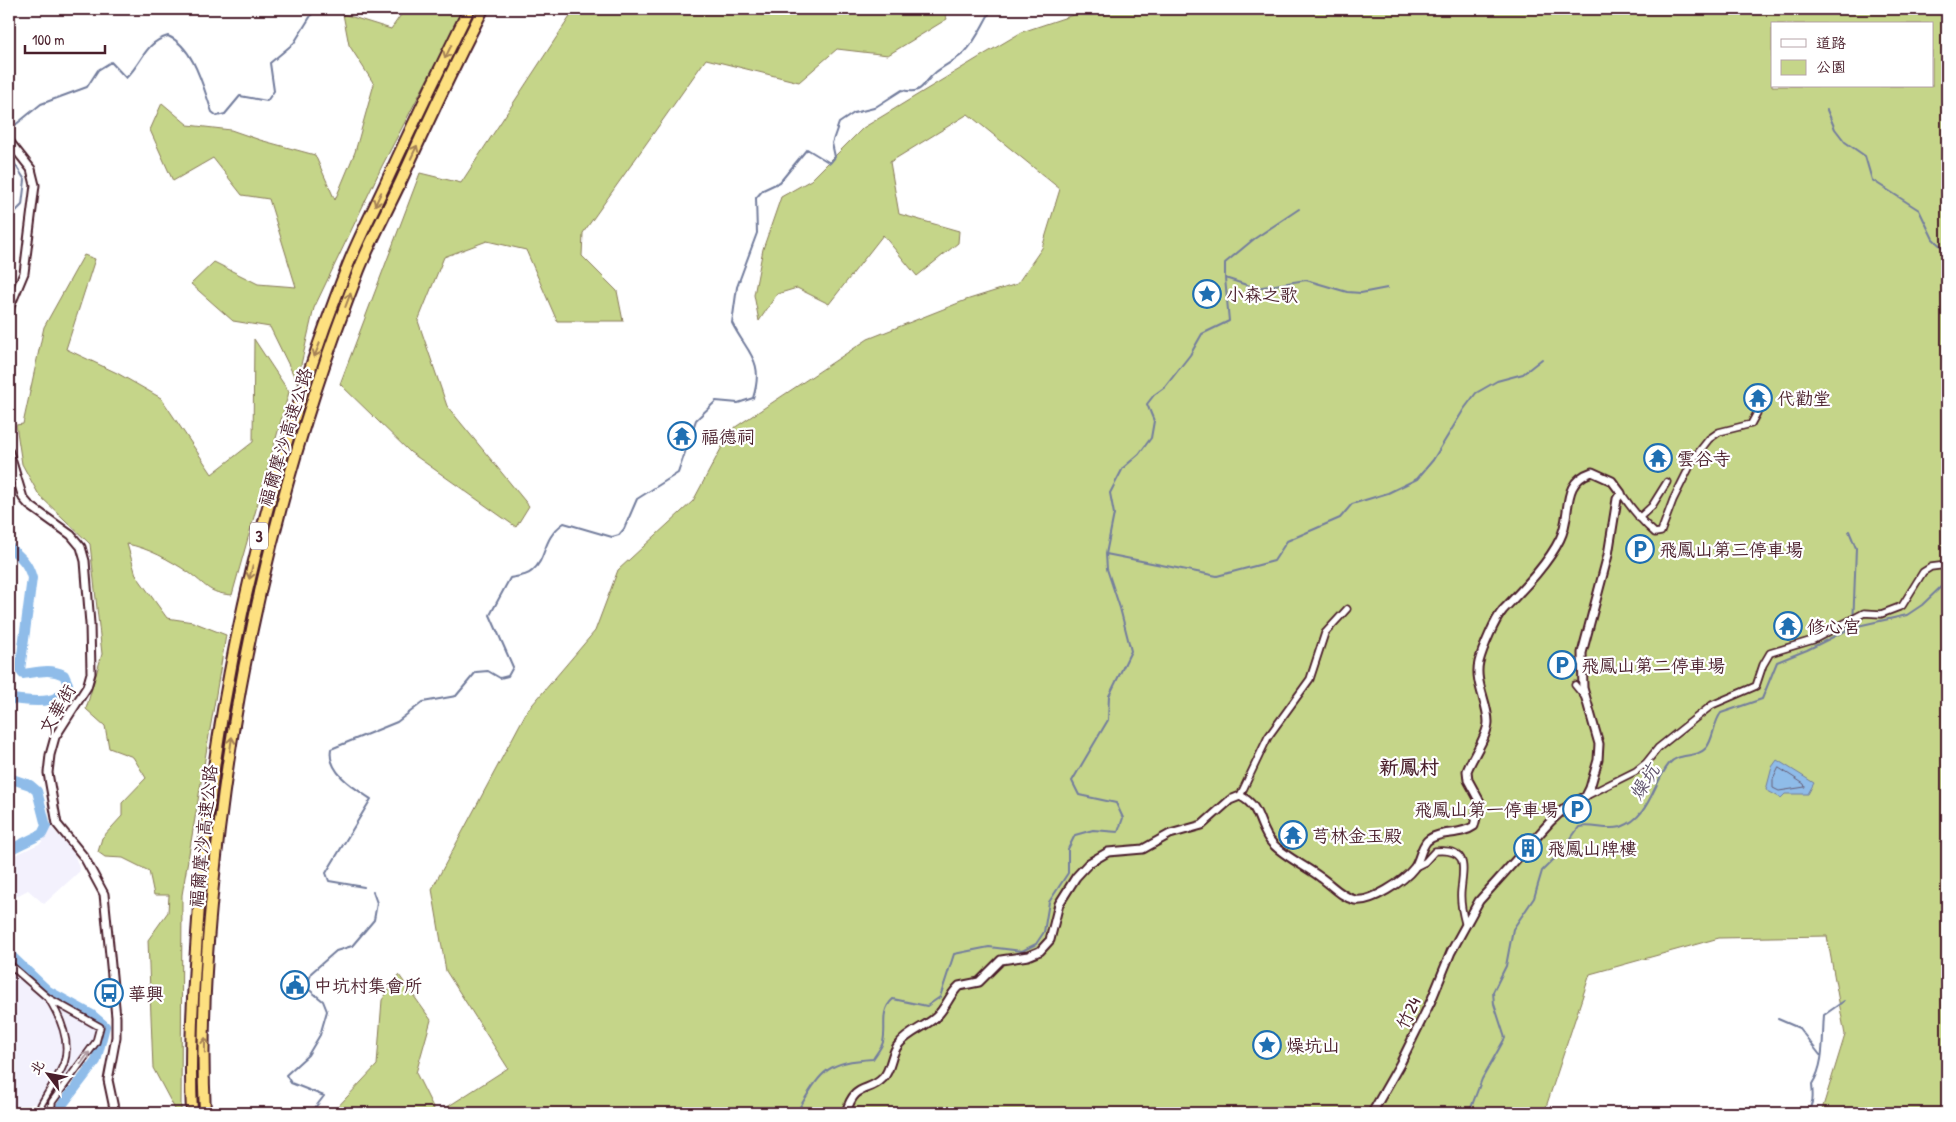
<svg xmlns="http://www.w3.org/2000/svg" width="1956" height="1122" viewBox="0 0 1956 1122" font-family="'Patrick Hand','LXGW WenKai TC',sans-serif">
	<rect width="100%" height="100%" fill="#fff"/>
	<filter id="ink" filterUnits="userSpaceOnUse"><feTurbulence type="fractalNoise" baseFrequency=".02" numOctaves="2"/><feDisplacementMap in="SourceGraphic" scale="10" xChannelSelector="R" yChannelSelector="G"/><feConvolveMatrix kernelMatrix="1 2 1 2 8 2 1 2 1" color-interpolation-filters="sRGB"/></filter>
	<g filter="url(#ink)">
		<path fill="#f3f1fd" d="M 50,826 L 74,853 L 80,871 L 44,904 L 28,890 L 9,900 L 9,858 L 41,843 Z
			M 9,962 L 101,1032 L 43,1101 L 9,1111 Z"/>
		<path fill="#c5d589" stroke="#887a5a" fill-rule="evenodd" d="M 405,9 L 464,9 L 382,166 L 314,308 L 297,382 L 270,327 L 233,321 L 191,284 L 214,262 L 258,284 L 296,287 L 269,199 L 242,195 L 213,158 L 173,181 L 150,130 L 162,103 L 188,125 L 231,130 L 260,140 L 315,155 L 335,200 L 355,152 L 374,84 L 349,45 L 343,14 L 391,29 Z
			M 575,9 L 943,9 L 947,19 L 888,55 L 837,49 L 799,82 L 706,59 L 583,233 L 582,256 L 617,291 L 623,321 L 557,321 L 526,250 L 487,241 L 444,257 L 418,321 L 447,406 L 529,506 L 516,527 L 410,452 L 340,384 L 420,173 L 461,183 Z
			M 1091,9 L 1947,9 L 1947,1113 L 1821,1113 L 1845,1035 L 1827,936 L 1719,938 L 1590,974 L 1544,1113 L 438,1113 L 508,1068 L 446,971 L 432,889 L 527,711 L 595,631 L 618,570 L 693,501 L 731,430 L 868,339 L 966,300 L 1017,284 L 1042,248 L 1060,189 L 968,114 L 890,162 L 899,214 L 959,231 L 958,243 L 917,276 L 883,235 L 829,304 L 797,288 L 777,294 L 759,321 L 754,295 L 763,249 L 781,197 L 811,180 L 863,128 L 978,58 L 1022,32 ZM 1772,24 L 1932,24 L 1932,86 L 1772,86 Z
			M 84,255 L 95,259 L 66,349 L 117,373 L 161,398 L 212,474 L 253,442 L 254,339 L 289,392 L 232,595 C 207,593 207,585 188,572 C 170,560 148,548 127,544 L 136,575 L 167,618 L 193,622 L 226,635 L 182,895 L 181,1113 L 177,1113 L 153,1068 L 148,940 L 168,912 L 169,895 L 154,895 L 149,871 L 123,858 L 105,857 L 98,852 L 102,838 L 122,816 L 122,803 L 146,778 L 133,757 L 109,748 L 105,726 L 86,709 L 102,654 L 90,544 L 39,495 L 22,464 L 16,425 L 23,424 L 44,327 Z
			M 399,975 L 431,1020 L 416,1073 L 436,1113 L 332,1113 L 377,1065 L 382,1000 Z"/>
		<path fill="#8fbce9" stroke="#737d9d" d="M 1777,760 L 1814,783 L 1808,794 L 1785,794 L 1781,798 L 1766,790 L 1772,767 Z"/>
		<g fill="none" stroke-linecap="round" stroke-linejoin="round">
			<path stroke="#665e77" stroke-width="1" d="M 1779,768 L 1804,784 L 1805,787 L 1779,791 L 1773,788 L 1773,780 Z"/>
			<path stroke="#737d9d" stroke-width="2" d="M 1039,9 L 1045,11 L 1050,9
				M 1827,110 L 1835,129 L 1845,142 L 1865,156 L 1872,180 L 1919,210 L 1933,239 L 1947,252
				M 9,130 L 41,104 L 87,87 L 98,70 L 111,62 L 126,78 C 143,62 144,43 168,36 C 194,47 203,87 212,112 L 217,116 L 225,114 L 240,96 L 267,101 L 274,91 L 270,63 L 294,43 L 315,9
				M 9,155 L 25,180 L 22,205 L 9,218
				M 1225,278 L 1225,263 L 1254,239 L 1299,209
				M 1849,531 L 1856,548 L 1853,627
				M 1106,554 L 1217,576 L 1274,561 L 1287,541 L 1340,518 L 1352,504 L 1388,493 L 1417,479 L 1433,460 L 1464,409 L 1476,393 L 1497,381 L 1523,374 L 1542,359
				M 364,887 L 329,881 L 326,873 L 371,799 C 354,788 327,772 331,749 L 397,722 L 423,702 L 456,696 L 476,672 L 488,671 L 500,678 L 508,676 L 513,667 L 490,615 L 510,578 C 516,577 527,576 532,571 C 548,558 541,539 564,523 L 612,537 L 619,535 L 624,529 L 637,499 L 678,473 L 696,420 L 716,401 L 738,403 L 753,398 C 765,360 747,353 732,323 L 737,287 L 757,233 L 756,198 L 763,190 L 780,182 L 807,149 L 830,163 L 835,157 L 832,143 L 839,123 L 854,113 L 874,108 L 902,90 C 924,95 921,84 936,72 C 945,65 956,60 965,52 C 977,40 983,23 992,9
				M 1778,1019 L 1799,1028 L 1820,1055
				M 311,1113 L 324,1096 L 291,1083 L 286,1075 L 308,1055 L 320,1035 L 327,1011 L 323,1001 L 307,988 L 311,973 L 336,951 L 352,946 L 374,920 L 377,903 L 373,892
				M 799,1113 L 798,1110 C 822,1071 825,1062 873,1059 C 876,1054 882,1047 883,1042 C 887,1026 879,1012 893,999 L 927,1006 L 940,997 L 954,954 L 989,947 L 1022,951 L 1036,944 L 1044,932 L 1049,902 L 1068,873 L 1068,849 L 1075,835 L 1093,830 L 1118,832 L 1123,818 L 1116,803 L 1079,795 L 1072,781 L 1108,720 L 1109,696 L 1131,651 L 1120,608 L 1107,569 L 1106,554 L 1114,514 L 1110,493 L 1123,468 L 1139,454 L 1151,438 L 1154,421 L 1147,404 L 1154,395 L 1165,387 L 1190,355 L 1202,334 L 1229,321 L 1225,278 L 1256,288 L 1306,280 L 1347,292 L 1361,293 L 1387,288
				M 1469,1113 L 1482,1079 L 1505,1038 L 1494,1004 L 1493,992 L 1506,966 L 1513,929 L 1534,898 L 1542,871 L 1561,852 L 1579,827 C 1593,824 1607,831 1621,827 C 1650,817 1652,785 1669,764 C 1678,752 1696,759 1706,748 C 1714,739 1713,723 1721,713 L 1762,699 L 1777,662 L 1807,650 L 1853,627 L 1907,615 L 1922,605 L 1947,581
				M 1807,1113 C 1814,1103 1813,1096 1812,1084 C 1825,1064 1822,1038 1824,1015 L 1844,1001"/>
			<path stroke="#8fbce9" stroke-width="10" d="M 9,547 C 21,557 28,563 32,578 L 20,670 L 23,674 C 39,672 49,668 64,675 L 68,684 C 59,708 30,700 9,699
				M 9,778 L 30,785 L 37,791 L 46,826 L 42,834 L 9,850
				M 9,954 L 48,991 L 92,1015 L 105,1026 L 96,1061 L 59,1109 L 61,1113"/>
			<defs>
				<path id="minor" d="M 1621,493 C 1631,508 1641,521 1655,533 L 1661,532 L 1673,500 L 1694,458 L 1709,439 L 1719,432 L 1751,424 L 1757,413
					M 1639,518 L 1652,506 L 1667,482
					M 1575,685 L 1584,696
					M 1240,796 L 1268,737 L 1310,679 L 1325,633 L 1347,609
					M 1586,796 L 1636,771 L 1646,763 L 1658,748 L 1712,705 L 1756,686 L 1763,665 L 1770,653 L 1813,640 L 1864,613 L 1881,614 L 1902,606 L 1923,572 L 1931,567 L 1947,565
					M 1415,867 L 1425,862 L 1435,851 C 1470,848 1463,868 1461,891 C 1460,902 1462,912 1465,923
					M 9,964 L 48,998 L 100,1027 L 96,1042 L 52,1102 L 51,1113
					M 43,1113 L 41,1105 C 48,1092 59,1077 64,1063 C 71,1042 60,1017 49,999"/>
				<path id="tertiary" d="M 9,141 L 31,169 L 35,185 L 24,273 L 9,309
					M 9,452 L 23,498 L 29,505 L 71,535 L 81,547 L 85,561 L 90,624 L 91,673 L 87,687 L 55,737 L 50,755 L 48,773 L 57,824 L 84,857 L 104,894 L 116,1017 L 116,1037 L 108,1080 L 115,1113
					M 846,1113 C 855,1081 868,1094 883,1078 C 892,1069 890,1054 899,1044 C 908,1032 925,1027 936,1017 C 946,1008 949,995 959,986 L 979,982 L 1001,960 L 1028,956 L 1040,951 L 1050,940 L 1059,904 L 1076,877 L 1089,863 L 1108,852 L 1143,849 L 1170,834 L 1202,825 L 1230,800 L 1240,796 C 1262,806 1258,829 1273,844 C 1284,856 1307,867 1320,877 C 1331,884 1341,897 1355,900 C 1371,903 1404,881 1414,868 C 1420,861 1420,849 1427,841 C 1439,830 1460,836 1474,826 L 1480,802 L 1468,780 L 1467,771 C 1472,757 1488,736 1488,722 C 1488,703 1474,682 1479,662 C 1482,650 1495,619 1503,610 C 1522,590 1548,564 1560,539 C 1573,514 1559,483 1592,472 L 1612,481 L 1621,493 L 1617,499 L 1608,555 L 1582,653 L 1583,688 L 1599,744 L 1598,760 L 1590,788 L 1586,796 L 1565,808 L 1550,822 L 1479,901 L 1451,952 L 1431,1001 L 1400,1064 L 1372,1113"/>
				<path id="motorway" d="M 192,1113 C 189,1054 193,993 197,934 C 211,704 264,480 348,265 C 360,235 376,205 389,176 C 415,120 442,64 469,9
					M 205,1113 C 200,1019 208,924 219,830 C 242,638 288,451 359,270 C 371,240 387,211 401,181 C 427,123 454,66 483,9"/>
			</defs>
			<use href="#minor" stroke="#4a1f2b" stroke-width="9"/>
			<use href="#tertiary" stroke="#4a1f2b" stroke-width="11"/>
			<use href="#motorway" stroke="#4a1f2b" stroke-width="14"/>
			<use href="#minor" stroke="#fff" stroke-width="5.5"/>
			<use href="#tertiary" stroke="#fff" stroke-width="7"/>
			<use href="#motorway" stroke="#fde080" stroke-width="10"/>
		</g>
		<defs><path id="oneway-shaft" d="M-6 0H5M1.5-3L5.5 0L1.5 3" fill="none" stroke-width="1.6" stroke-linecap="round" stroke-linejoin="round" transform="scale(1.25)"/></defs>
		<g stroke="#a48056">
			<use href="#oneway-shaft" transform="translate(448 52) rotate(116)"/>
			<use href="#oneway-shaft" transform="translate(414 152) rotate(-65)"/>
			<use href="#oneway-shaft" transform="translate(378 199) rotate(115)"/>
			<use href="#oneway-shaft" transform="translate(348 300) rotate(-69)"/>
			<use href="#oneway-shaft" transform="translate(317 350) rotate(112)"/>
			<use href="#oneway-shaft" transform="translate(251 572) rotate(104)"/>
			<use href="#oneway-shaft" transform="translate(231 744) rotate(-82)"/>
			<use href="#oneway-shaft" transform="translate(205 1045) rotate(-89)"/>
		</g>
		<use stroke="#ae9aa0" href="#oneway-shaft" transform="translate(85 1058) rotate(-54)"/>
	</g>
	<defs>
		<symbol id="sight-ring" viewBox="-11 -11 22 22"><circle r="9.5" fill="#fff" stroke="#1f6fb2" stroke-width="1.5"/><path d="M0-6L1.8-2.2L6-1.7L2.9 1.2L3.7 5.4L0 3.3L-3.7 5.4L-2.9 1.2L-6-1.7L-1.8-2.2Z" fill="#1f6fb2"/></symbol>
		<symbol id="temple-ring" viewBox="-11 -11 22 22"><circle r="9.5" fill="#fff" stroke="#1f6fb2" stroke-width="1.5"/><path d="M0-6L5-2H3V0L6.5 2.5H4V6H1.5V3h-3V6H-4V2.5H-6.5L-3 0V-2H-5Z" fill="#1f6fb2"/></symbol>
		<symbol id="parking-ring" viewBox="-11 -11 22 22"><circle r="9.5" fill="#fff" stroke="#1f6fb2" stroke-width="1.5"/><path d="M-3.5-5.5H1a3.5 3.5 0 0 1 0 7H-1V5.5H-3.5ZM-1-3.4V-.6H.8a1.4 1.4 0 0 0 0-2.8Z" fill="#1f6fb2"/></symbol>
		<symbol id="building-ring" viewBox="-11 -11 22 22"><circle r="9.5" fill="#fff" stroke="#1f6fb2" stroke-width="1.5"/><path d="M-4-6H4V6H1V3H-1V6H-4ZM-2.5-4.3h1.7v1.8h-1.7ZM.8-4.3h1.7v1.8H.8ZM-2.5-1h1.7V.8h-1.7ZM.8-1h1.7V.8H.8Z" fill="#1f6fb2"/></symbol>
		<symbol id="civic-ring" viewBox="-11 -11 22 22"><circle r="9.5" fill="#fff" stroke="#1f6fb2" stroke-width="1.5"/><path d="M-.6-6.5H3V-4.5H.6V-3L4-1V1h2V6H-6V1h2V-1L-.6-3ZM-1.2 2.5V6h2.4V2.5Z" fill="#1f6fb2"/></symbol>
		<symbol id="bus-ring" viewBox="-11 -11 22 22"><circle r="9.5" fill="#fff" stroke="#1f6fb2" stroke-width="1.5"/><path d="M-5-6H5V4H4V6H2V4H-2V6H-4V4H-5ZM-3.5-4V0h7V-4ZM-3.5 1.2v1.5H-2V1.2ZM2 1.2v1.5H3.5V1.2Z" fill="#1f6fb2"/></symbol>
	</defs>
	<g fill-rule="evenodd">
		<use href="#sight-ring" x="1191" y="278" width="32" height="32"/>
		<use href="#temple-ring" x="1742" y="382" width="32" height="32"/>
		<use href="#temple-ring" x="666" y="420" width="32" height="32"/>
		<use href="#temple-ring" x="1642" y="442" width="32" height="32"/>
		<use href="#parking-ring" x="1624" y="533" width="32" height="32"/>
		<use href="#temple-ring" x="1772" y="610" width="32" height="32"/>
		<use href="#parking-ring" x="1546" y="649" width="32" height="32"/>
		<use href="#parking-ring" x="1561" y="793" width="32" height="32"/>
		<use href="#temple-ring" x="1277" y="819" width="32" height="32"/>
		<use href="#building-ring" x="1512" y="832" width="32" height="32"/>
		<use href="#civic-ring" x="279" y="969" width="32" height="32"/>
		<use href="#bus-ring" x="93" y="977" width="32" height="32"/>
		<use href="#sight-ring" x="1251" y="1029" width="32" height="32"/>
	</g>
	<g text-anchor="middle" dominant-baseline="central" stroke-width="4.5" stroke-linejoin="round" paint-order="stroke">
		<rect fill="#fff" stroke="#80626b" stroke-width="1" x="250" y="522.5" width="18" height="27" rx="4"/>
		<g font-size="16" font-weight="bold" fill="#4a1f2b">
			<text x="259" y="536">3</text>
		</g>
		<g font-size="18" fill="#4a1f2b" stroke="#fff" text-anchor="start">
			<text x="1226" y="294">小森之歌</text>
			<text x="1777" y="398">代勸堂</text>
			<text x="701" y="436">福德祠</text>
			<text x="1677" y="458">雲谷寺</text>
			<text x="1659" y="549">飛鳳山第三停車場</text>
			<text x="1807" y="626">修心宮</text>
			<text x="1581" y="665">飛鳳山第二停車場</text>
			<text x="1558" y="809" text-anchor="end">飛鳳山第一停車場</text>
			<text x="1312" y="835">芎林金玉殿</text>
			<text x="1547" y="848">飛鳳山牌樓</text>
			<text x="314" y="985">中坑村集會所</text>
			<text x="128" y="993">華興</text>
			<text x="1286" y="1045">燥坑山</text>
		</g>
		<g font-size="18" fill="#4a1f2b" stroke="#fff">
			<text transform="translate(285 437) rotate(-73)">福爾摩沙高速公路</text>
			<text transform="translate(57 709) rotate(-60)">文華街</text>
			<text transform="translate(203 836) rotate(-84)">福爾摩沙高速公路</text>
			<text transform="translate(1408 1013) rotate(-64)">竹24</text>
		</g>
		<g font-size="19" font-style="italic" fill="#62566e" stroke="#fff">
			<text transform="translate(1644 782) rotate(-58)">燥坑</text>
		</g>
		<g font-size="20" font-weight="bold" fill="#4a1f2b" stroke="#fff">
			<text x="1409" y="766">新鳳村</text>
		</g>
	</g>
	<rect width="1956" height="1122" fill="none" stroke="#fff" stroke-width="30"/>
	<rect x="15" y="15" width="1926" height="1092" fill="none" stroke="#4a1f2b" stroke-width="2" filter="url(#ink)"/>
	<rect x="1771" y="22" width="162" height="65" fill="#ffffff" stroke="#b7a5aa"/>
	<rect x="1781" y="39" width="25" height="8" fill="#ffffff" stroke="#b7a5aa"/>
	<text x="1816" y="48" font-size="15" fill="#4a1f2b">道路</text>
	<rect x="1781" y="60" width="25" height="15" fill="#c5d589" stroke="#b7a5aa"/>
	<text x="1816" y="72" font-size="15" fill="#4a1f2b">公園</text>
	<g transform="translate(48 1074) rotate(302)" stroke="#ffffff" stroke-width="4" paint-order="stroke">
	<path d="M0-4L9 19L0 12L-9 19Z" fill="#4a1f2b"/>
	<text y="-8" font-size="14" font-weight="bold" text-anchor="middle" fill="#4a1f2b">北</text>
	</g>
	<path d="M25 45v8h80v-8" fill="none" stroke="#4a1f2b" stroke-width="2.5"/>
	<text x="32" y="45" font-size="15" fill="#4a1f2b" stroke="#ffffff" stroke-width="4" paint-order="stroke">100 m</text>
</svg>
